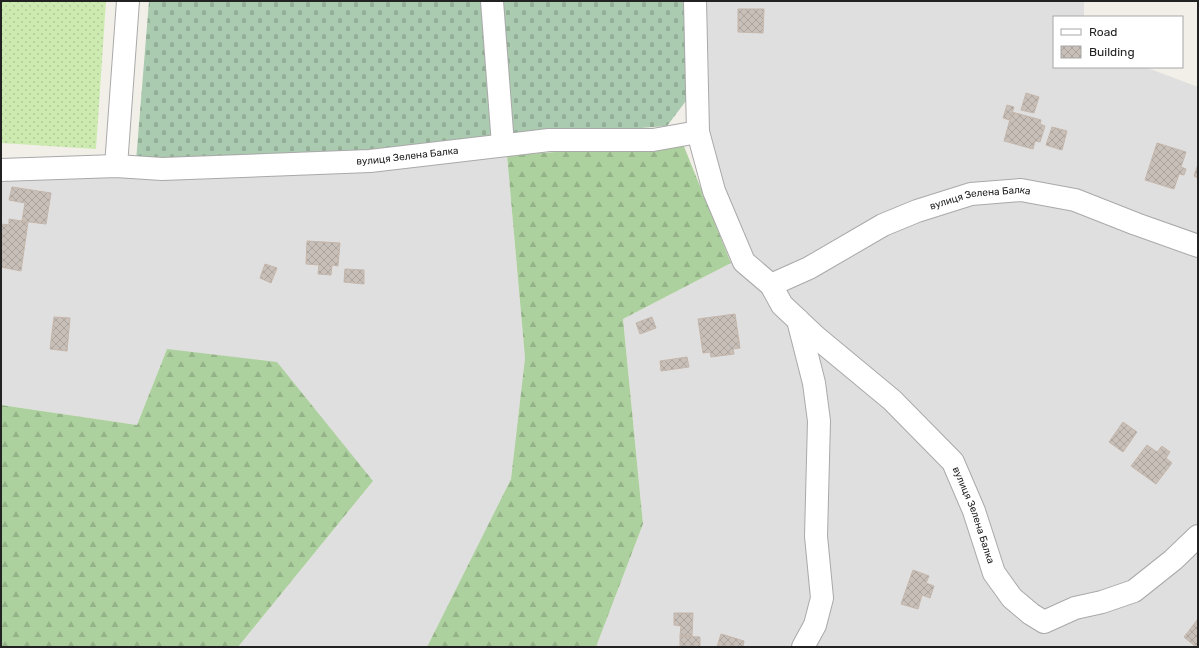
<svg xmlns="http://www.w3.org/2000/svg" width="1199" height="648" viewBox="0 0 1199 648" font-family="Rubik,sans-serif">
	<defs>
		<pattern id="grass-dots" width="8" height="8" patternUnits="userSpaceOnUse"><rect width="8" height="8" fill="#cdebb0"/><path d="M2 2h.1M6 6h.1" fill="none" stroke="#b0c997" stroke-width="1.8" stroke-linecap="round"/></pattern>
		<pattern id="forest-firs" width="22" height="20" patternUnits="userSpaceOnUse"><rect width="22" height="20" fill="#add19e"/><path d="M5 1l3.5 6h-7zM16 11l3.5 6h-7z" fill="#95b388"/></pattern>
		<pattern id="cemetery-stones" width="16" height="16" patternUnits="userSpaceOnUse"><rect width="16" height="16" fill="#aacbaf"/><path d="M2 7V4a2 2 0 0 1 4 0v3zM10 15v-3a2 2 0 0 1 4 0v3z" fill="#92ae96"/></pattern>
		<pattern id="building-cross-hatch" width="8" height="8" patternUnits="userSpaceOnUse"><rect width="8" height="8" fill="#c7bfb8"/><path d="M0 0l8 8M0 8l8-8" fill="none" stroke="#aba49e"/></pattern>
	</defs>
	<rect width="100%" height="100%" fill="#f2efe9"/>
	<path fill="#e0dfdf" d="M 701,1 L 1084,1 L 1084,17 L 1054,17 L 1054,67 L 1145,67 L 1198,87 L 1198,647 L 596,647 L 643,524 L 623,319 L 731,263 L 745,253 L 702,132 Z
		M 507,155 L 525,358 L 511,479 L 427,647 L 238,647 L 373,481 L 167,349 L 137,425 L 1,405 L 1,179 Z"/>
	<path fill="url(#grass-dots)" d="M 1,1 L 106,1 L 96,149 L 1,143 Z"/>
	<path fill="url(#forest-firs)" d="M 683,144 L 731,263 L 623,319 L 643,524 L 596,647 L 427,647 L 511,479 L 525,358 L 507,155 Z
		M 167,349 L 277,362 L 373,481 L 238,647 L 1,647 L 1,405 L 137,425 Z"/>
	<path fill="url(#cemetery-stones)" d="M 149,1 L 687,1 L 689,97 L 667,126 L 498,139 L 368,155 L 136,161 Z"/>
	<path fill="url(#building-cross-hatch)" stroke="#c4b6ab" d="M 738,9 L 764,9 L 763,33 L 738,32 Z
		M 1026,93 L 1039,97 L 1034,113 L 1021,110 Z
		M 1007,105 L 1014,107 L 1010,120 L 1003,118 Z
		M 1012,112 L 1041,120 L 1040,124 L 1045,126 L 1040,142 L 1035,141 L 1033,149 L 1004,141 Z
		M 1052,127 L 1067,131 L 1062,150 L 1046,145 Z
		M 1157,143 L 1186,152 L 1181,167 L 1186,169 L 1184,175 L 1179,174 L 1174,189 L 1145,180 Z
		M 1198,164 L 1198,178 L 1194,176 Z
		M 12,187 L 51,193 L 46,224 L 22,221 L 25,203 L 9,200 Z
		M 9,219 L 28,222 L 21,271 L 1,267 L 1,224 L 9,225 Z
		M 307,241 L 340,243 L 338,266 L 332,265 L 331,275 L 318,274 L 319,265 L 306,264 Z
		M 265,264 L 277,268 L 271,283 L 260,278 Z
		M 345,269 L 364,270 L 364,284 L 344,282 Z
		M 735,314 L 740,348 L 733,349 L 734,354 L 711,357 L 710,352 L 703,353 L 698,319 Z
		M 54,317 L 70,318 L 67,351 L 50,349 Z
		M 652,317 L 656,328 L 640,334 L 636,323 Z
		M 687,357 L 689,367 L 661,371 L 660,361 Z
		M 1123,422 L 1137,432 L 1123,452 L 1109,442 Z
		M 1147,445 L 1157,452 L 1162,446 L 1170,452 L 1166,458 L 1172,463 L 1156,484 L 1131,466 Z
		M 913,570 L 929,576 L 926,583 L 934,586 L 930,598 L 922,595 L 918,609 L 901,604 Z
		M 674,613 L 693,613 L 692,636 L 680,636 L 681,626 L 674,625 Z
		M 1198,619 L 1198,647 L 1196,647 L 1184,637 Z
		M 721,634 L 744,641 L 743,647 L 717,647 Z
		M 680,636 L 700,637 L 700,647 L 680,647 Z"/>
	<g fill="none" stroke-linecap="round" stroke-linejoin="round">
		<defs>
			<g id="minor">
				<path d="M 492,1 L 503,145"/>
				<path id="s1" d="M 695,1 L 698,132 L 714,191 L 744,262 L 771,285 L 782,305 L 816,337 L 892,400 L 953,462 L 974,511 L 994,573 L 1012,598 L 1031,614 L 1044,622 L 1075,608 L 1102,602 L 1134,591 L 1173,560 L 1198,536"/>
				<path d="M 116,166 L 128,1"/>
				<path id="s2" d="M 1,170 L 116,166 L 162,169 L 370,161 L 549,140 L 653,140 L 698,132"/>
				<path id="s3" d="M 771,285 L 809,268 L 883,225 L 917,211 L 971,194 L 1021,190 L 1075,200 L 1136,224 L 1198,246"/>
				<path d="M 798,320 L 814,383 L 819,421 L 816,536 L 822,598 L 815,625 L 803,647"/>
			</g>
		</defs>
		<use href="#minor" stroke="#a9a9a9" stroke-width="24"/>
		<use href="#minor" stroke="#fff" stroke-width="22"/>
	</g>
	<g text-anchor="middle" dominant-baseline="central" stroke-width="3.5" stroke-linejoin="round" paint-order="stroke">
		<g font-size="10" fill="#222" stroke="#fff">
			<text stroke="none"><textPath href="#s2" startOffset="407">вулиця Зелена Балка</textPath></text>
			<text stroke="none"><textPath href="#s3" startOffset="229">вулиця Зелена Балка</textPath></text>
			<text stroke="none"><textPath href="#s1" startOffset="617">вулиця Зелена Балка</textPath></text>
		</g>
	</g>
	<rect width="1199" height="648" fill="none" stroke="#222222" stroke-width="4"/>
	<rect x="1053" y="16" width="130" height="52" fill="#ffffff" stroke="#a7a7a7"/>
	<rect x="1061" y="29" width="20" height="6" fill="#ffffff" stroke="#a7a7a7"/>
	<text x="1089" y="36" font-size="12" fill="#222222">Road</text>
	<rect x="1061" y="46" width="20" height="12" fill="url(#building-cross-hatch)" stroke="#a7a7a7"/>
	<text x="1089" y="56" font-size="12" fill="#222222">Building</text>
</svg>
